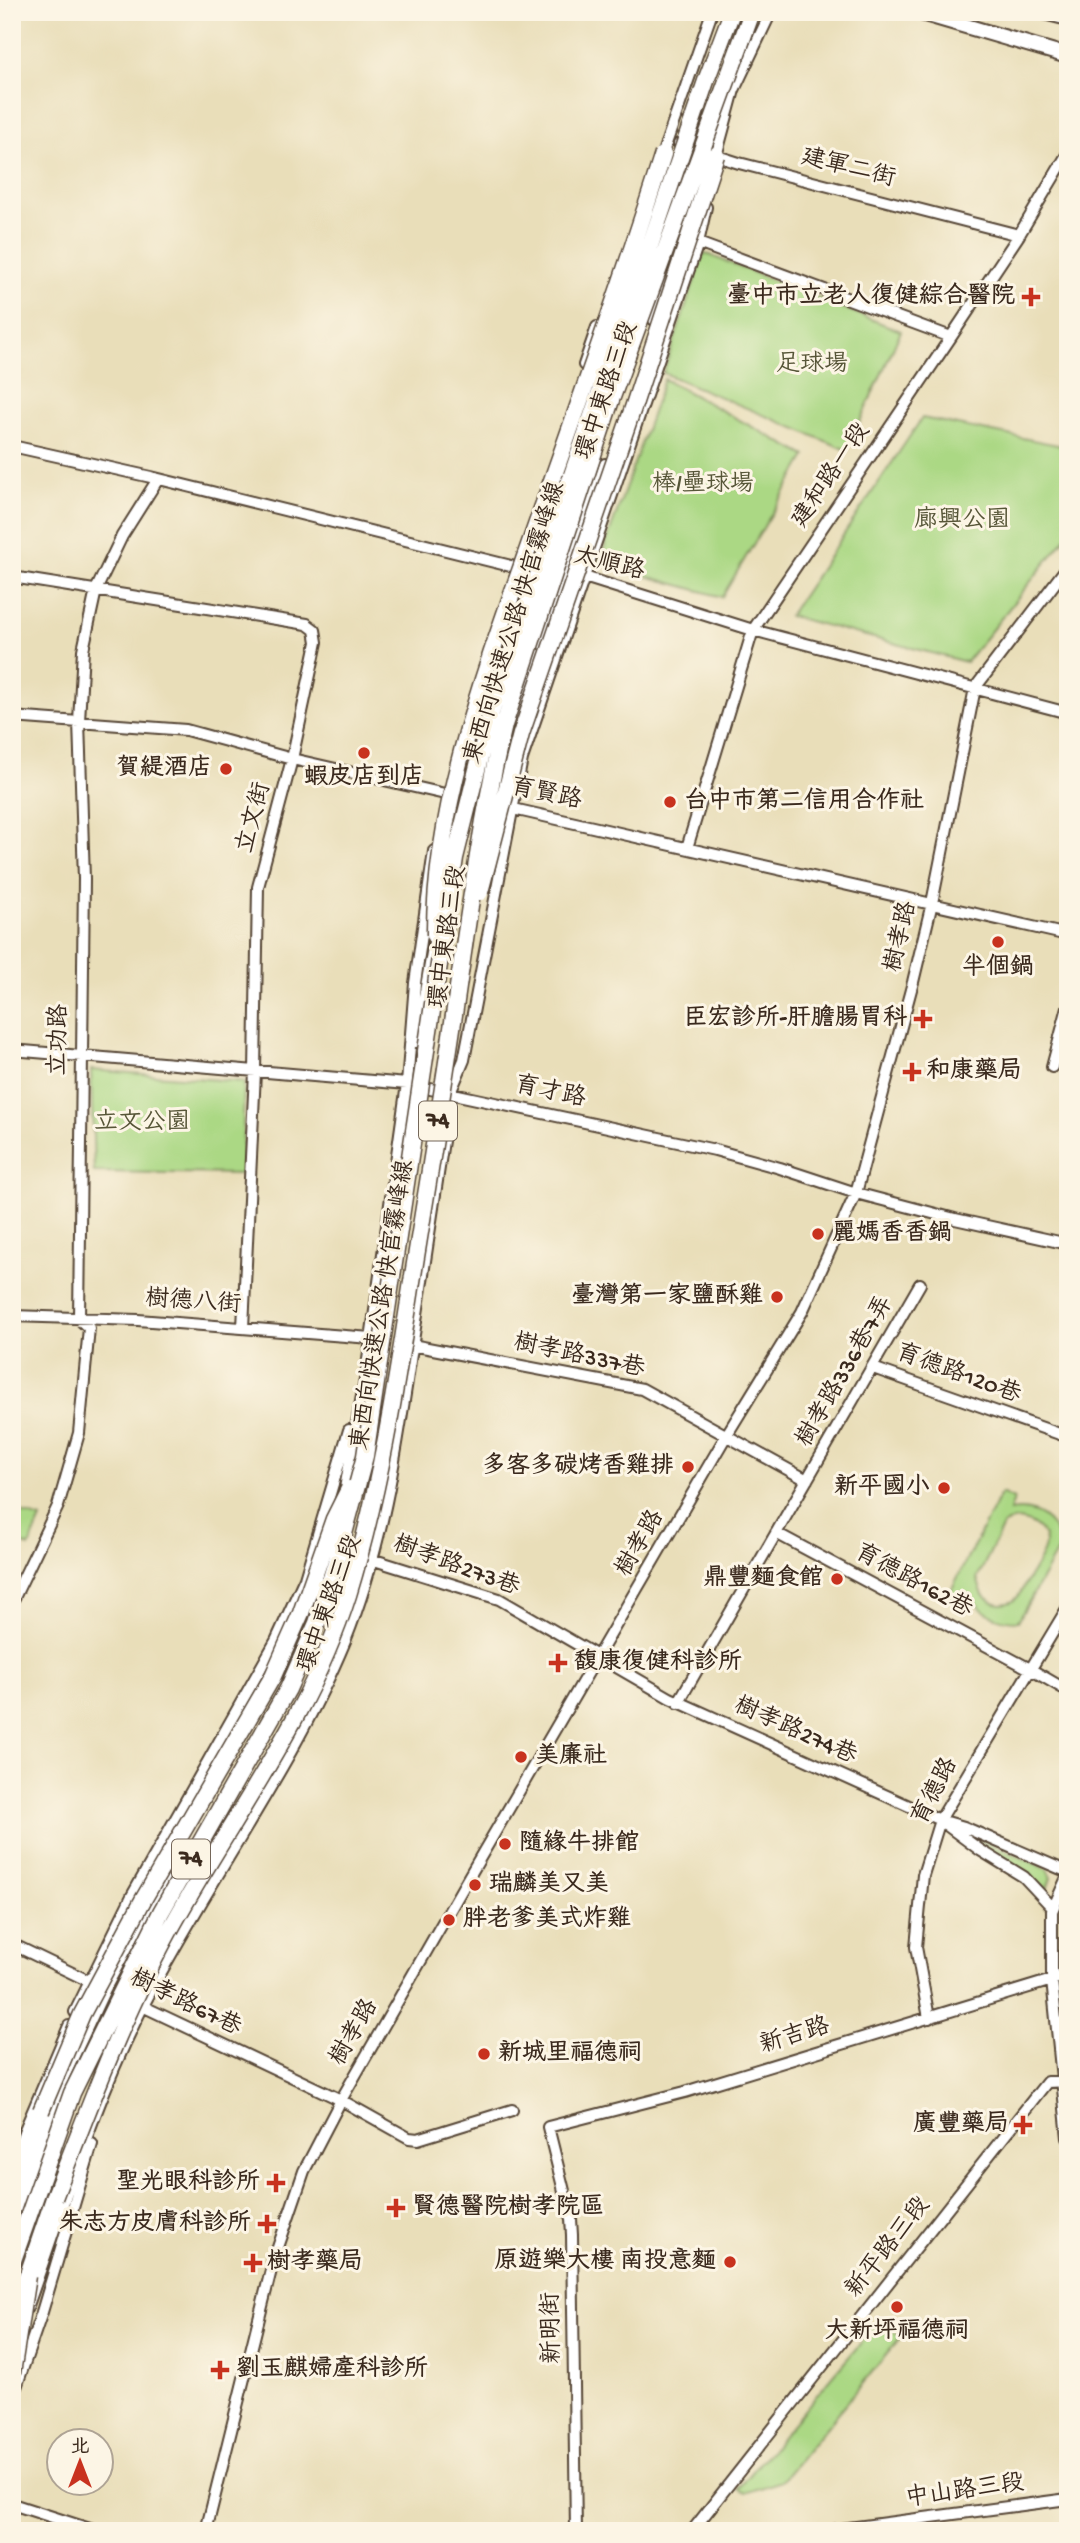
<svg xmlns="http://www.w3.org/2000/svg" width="1080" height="2543" viewBox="0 0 1080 2543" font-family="'Gochi Hand','LXGW WenKai TC',sans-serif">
	<rect width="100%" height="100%" fill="#fcf5e5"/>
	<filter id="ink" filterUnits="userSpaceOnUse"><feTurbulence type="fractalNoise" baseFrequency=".0143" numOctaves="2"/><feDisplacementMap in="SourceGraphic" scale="14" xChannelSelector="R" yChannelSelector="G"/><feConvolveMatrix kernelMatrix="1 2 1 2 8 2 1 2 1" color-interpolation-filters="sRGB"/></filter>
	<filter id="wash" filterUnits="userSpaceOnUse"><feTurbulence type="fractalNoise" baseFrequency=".00686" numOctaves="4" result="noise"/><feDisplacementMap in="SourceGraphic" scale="28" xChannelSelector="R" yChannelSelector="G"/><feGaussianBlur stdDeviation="1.57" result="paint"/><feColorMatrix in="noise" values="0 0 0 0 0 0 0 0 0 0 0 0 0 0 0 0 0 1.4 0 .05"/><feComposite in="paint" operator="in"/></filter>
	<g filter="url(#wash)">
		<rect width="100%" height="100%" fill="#e9deb9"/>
		<path fill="#abd884" stroke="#738151" stroke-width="2" fill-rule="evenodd" d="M 704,253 L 901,331 L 847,450 L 663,373 Z
			M 664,379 L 806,456 L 722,597 L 599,563 Z
			M 922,418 L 1068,447 L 1068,535 L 966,662 L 789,616 Z
			M 91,1070 L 244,1082 L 242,1174 L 94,1172 Z
			M 1001,1493 L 1014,1499 L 1010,1511 C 1035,1506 1056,1520 1060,1546 L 1018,1621 C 997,1621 982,1613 970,1597 L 963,1605 L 948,1596 ZM 1015,1520 C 1029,1520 1046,1529 1045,1545 C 1044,1556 1033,1570 1028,1579 C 1024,1586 1020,1597 1013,1601 C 1002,1607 991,1603 983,1595 L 977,1579 L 1004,1524 Z
			M 12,1510 L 41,1519 L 29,1547 L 12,1540 Z
			M 976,1837 L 1047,1869 L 1051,1878 L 1047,1889 L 1025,1873 L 972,1840 Z
			M 879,2321 L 901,2337 L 782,2481 L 745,2493 L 738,2489 Z"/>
	</g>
	<g filter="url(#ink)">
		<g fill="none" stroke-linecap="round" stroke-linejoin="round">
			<defs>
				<path id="minor" d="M 679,144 L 739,163 L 1019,235
					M 661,158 L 712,12
					M 715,160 L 734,90 L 771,12
					M 698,243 L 951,337
					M 654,320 L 683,227 L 692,209
					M 584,365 L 597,327
					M 596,378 L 609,341
					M 12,446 L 151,477 L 527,570 L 544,572
					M 581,576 L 753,630 L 1068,713
					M 12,577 L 307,624 L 315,630 L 317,642 L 292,759 L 258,887 L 255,1072 L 243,1328
					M 12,717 L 186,730 L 292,759 L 493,805
					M 510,733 L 605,464
					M 509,808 L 1068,935
					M 687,848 L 753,630 L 951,337 L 1019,235 L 1068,153
					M 448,856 L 470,753 L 512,618
					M 416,1042 L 436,931
					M 12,1050 L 407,1084 L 715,1150 L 780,1168 L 856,1193 L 955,1219 L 1068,1244
					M 1052,1067 L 1068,1007
					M 450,1093 L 464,1060 L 522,759 L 698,243 L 706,207
					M 12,1316 L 138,1320 L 371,1338
					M 412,1345 L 642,1389 L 807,1480
					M 873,1368 L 1068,1437
					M 344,1494 L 366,1374 L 407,1084 L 415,983 L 434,851
					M 776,1533 L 1030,1669 L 1068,1691
					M 371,1559 L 499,1599 L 670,1698 L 940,1820 L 964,1827 L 1068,1872
					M 12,1602 L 58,1506 L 79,1433 L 89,1328 L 79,1319 L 84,879 L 79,721 L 83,650 L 96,590 L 122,536 L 158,479
					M 678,1703 L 920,1284
					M 945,1824 L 980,1850 L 1024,1877 L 1053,1908
					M 1068,1875 L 1052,1911 L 1052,1980 L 1068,2138
					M 12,1944 L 95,1984
					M 138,2004 L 341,2100 L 409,2138 L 418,2139 L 512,2110
					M 75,2012 L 132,1896 L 276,1641 L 305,1578 L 349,1430
					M 929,2018 L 916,1947 L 923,1875 L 940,1820 L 1068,1607
					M 12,2167 L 24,2132 L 69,2026
					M 12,2230 L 64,2077 L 105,1989 L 165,1877
					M 27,2308 C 63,2207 95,2099 144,2004 C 207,1881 292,1769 345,1641 C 381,1552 396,1456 410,1361 C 422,1281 434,1201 446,1121
					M 12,2399 L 42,2312 L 92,2144
					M 12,2504 L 96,2531
					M 206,2531 L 273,2262 L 304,2171 L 341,2100 L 470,1875 L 726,1436 L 802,1312 L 856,1193 L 913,982 L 932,903 L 975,688 L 1068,566
					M 576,2531 L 572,2235 L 571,2219 L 548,2127 L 685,2092 L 1052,1980 L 1068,1974
					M 692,2531 L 1047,2082 L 1068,2081
					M 826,2531 L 1068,2499"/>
				<path id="major" d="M 918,12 L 1068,56
					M 1044,12 L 1068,18"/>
				<path id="highway" d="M 12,2199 L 41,2111
					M 23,2289 L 54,2198"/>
			</defs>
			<use href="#minor" stroke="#554535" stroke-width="14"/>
			<use href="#major" stroke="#554535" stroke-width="18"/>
			<use href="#highway" stroke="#554535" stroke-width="19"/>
			<use href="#minor" stroke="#fff" stroke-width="10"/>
			<use href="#major" stroke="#fff" stroke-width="14"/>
			<use href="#highway" stroke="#fff" stroke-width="16"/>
			<defs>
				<path id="highway-bridge" d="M 480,892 L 521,734 L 633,408 L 716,155
					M 435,935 C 434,805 488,662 531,540 C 576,412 622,284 663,154
					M 41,2111 L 82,2014 L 143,1900 L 273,1676 L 301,1613 L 334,1519 L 349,1489
					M 54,2198 C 91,2103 125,2008 176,1919 C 236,1812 311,1713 348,1595 C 379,1495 395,1392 411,1288 C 427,1188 444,1087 458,987 C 471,899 483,811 504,725 L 611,400 L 752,12
					M 12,2263 L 72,2093 L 161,1912 L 288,1689 L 317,1623 L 338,1556 L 365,1456 L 455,858 L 491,713 L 707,78 L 732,12
					M 12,2373 L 27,2276"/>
			</defs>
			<use href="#highway-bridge" stroke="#554535" stroke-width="19" stroke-linecap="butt"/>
			<use href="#highway-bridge" stroke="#fff" stroke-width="16"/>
		</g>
	</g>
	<g fill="#c8321e" stroke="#fcf5e5" stroke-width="2.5">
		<path d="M1027.5 286.5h7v7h7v7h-7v7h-7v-7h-7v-7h7z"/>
		<circle cx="364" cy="753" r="7"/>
		<circle cx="226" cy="769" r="7"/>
		<circle cx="670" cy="802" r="7"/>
		<circle cx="998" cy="942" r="7"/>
		<path d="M919.5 1008.5h7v7h7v7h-7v7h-7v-7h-7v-7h7z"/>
		<path d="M908.5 1061.5h7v7h7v7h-7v7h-7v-7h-7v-7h7z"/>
		<circle cx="818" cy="1234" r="7"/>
		<circle cx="777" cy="1297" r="7"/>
		<circle cx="688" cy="1467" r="7"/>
		<circle cx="944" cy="1488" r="7"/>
		<circle cx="837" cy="1579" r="7"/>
		<path d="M554.5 1652.5h7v7h7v7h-7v7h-7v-7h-7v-7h7z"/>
		<circle cx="521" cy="1757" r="7"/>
		<circle cx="505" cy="1844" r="7"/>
		<circle cx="475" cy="1885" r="7"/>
		<circle cx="449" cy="1920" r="7"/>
		<circle cx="484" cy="2054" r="7"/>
		<path d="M1019.5 2114.5h7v7h7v7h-7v7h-7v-7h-7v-7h7z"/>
		<path d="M272.5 2172.5h7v7h7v7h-7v7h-7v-7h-7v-7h7z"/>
		<path d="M392.5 2197.5h7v7h7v7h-7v7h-7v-7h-7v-7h7z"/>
		<path d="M263.5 2213.5h7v7h7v7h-7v7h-7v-7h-7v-7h7z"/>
		<circle cx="730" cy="2262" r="7"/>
		<path d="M249.5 2252.5h7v7h7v7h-7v7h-7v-7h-7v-7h7z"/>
		<circle cx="897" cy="2307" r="7"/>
		<path d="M216.5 2359.5h7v7h7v7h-7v7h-7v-7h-7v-7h7z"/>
	</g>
	<g text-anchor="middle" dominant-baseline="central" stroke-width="6" stroke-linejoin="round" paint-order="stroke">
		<g fill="#fcf5e5" stroke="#75675a" stroke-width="2">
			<rect x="419" y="1101.5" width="38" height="39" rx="5"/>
			<rect x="172" y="1839.5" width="38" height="39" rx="5"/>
		</g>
		<g font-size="23" font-weight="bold" fill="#3b2a1e">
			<text x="438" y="1121">74</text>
			<text x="191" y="1859">74</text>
		</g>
		<g font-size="24" fill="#3b2a1e" stroke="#fcf5e5">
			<text transform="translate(848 169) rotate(14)">建軍二街</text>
			<text transform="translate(608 391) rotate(-71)">環中東路三段</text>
			<text transform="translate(832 476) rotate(-56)">建和路一段</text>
			<text transform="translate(609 565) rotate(14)">太順路</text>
			<text transform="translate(516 623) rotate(-73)">東西向快速公路 快官霧峰線</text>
			<text transform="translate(546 795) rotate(12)">育賢路</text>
			<text transform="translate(255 818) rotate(-75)">立文街</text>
			<text transform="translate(449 937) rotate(-82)">環中東路三段</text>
			<text transform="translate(902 937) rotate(-77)">樹孝路</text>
			<text transform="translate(60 1040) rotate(-89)">立功路</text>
			<text transform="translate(550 1093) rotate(12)">育才路</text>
			<text transform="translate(193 1303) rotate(4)">樹德八街</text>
			<text transform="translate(384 1305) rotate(-81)">東西向快速公路 快官霧峰線</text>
			<text transform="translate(579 1357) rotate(12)">樹孝路337巷</text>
			<text transform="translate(846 1372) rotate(-60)">樹孝路336巷7弄</text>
			<text transform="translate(958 1375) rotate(20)">育德路120巷</text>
			<text transform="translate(641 1544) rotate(-60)">樹孝路</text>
			<text transform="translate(456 1567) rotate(20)">樹孝路273巷</text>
			<text transform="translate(913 1582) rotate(28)">育德路162巷</text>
			<text transform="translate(331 1604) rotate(-70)">環中東路三段</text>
			<text transform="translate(795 1732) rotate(24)">樹孝路274巷</text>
			<text transform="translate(936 1792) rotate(-63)">育德路</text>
			<text transform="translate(185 2004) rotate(26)">樹孝路67巷</text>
			<text transform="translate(355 2033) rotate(-60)">樹孝路</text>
			<text transform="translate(795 2037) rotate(-17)">新吉路</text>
			<text transform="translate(889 2248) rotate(-52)">新平路三段</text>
			<text transform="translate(553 2328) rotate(-91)">新明街</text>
			<text transform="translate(965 2492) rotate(-8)">中山路三段</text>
		</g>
		<g font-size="24" font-weight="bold" fill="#3b2a1e" stroke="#fcf5e5" text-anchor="start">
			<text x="1015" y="297" text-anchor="end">臺中市立老人復健綜合醫院</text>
			<text x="212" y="769" text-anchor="end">賀緹酒店</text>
			<text x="364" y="778" text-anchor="middle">蝦皮店到店</text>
			<text x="684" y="802">台中市第二信用合作社</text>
			<text x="998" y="968" text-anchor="middle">半個鍋</text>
			<text x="907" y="1019" text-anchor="end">臣宏診所-肝膽腸胃科</text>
			<text x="926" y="1072">和康藥局</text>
			<text x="832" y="1234">麗媽香香鍋</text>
			<text x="763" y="1297" text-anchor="end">臺灣第一家鹽酥雞</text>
			<text x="674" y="1467" text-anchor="end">多客多碳烤香雞排</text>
			<text x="930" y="1488" text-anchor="end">新平國小</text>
			<text x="823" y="1579" text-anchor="end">鼎豐麵食館</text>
			<text x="574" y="1663">馥康復健科診所</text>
			<text x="535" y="1757">美廉社</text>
			<text x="519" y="1844">隨緣牛排館</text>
			<text x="489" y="1885">瑞麟美又美</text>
			<text x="463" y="1920">胖老爹美式炸雞</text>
			<text x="498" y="2054">新城里福德祠</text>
			<text x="1009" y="2125" text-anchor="end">廣豐藥局</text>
			<text x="260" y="2183" text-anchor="end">聖光眼科診所</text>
			<text x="412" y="2208">賢德醫院樹孝院區</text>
			<text x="251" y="2224" text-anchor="end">朱志方皮膚科診所</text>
			<text x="716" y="2262" text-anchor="end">原遊樂大樓 南投意麵</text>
			<text x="267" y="2263">樹孝藥局</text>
			<text x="897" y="2332" text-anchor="middle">大新坪福德祠</text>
			<text x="236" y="2370">劉玉麒婦產科診所</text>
		</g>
		<g font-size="24" fill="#575638" stroke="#fcf5e5">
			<text x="812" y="365">足球場</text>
			<text x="703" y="485">棒/壘球場</text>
			<text x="962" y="521">廊興公園</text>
			<text x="142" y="1123">立文公園</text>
		</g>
	</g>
	<rect width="1080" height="2543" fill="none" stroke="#fcf5e5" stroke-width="42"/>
	<g transform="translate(80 2462)"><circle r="33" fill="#fcf5e5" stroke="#afa495" stroke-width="2"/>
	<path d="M0-5L12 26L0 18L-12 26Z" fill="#c8321e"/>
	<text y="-10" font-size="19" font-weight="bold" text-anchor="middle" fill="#3b2a1e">北</text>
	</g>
</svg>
